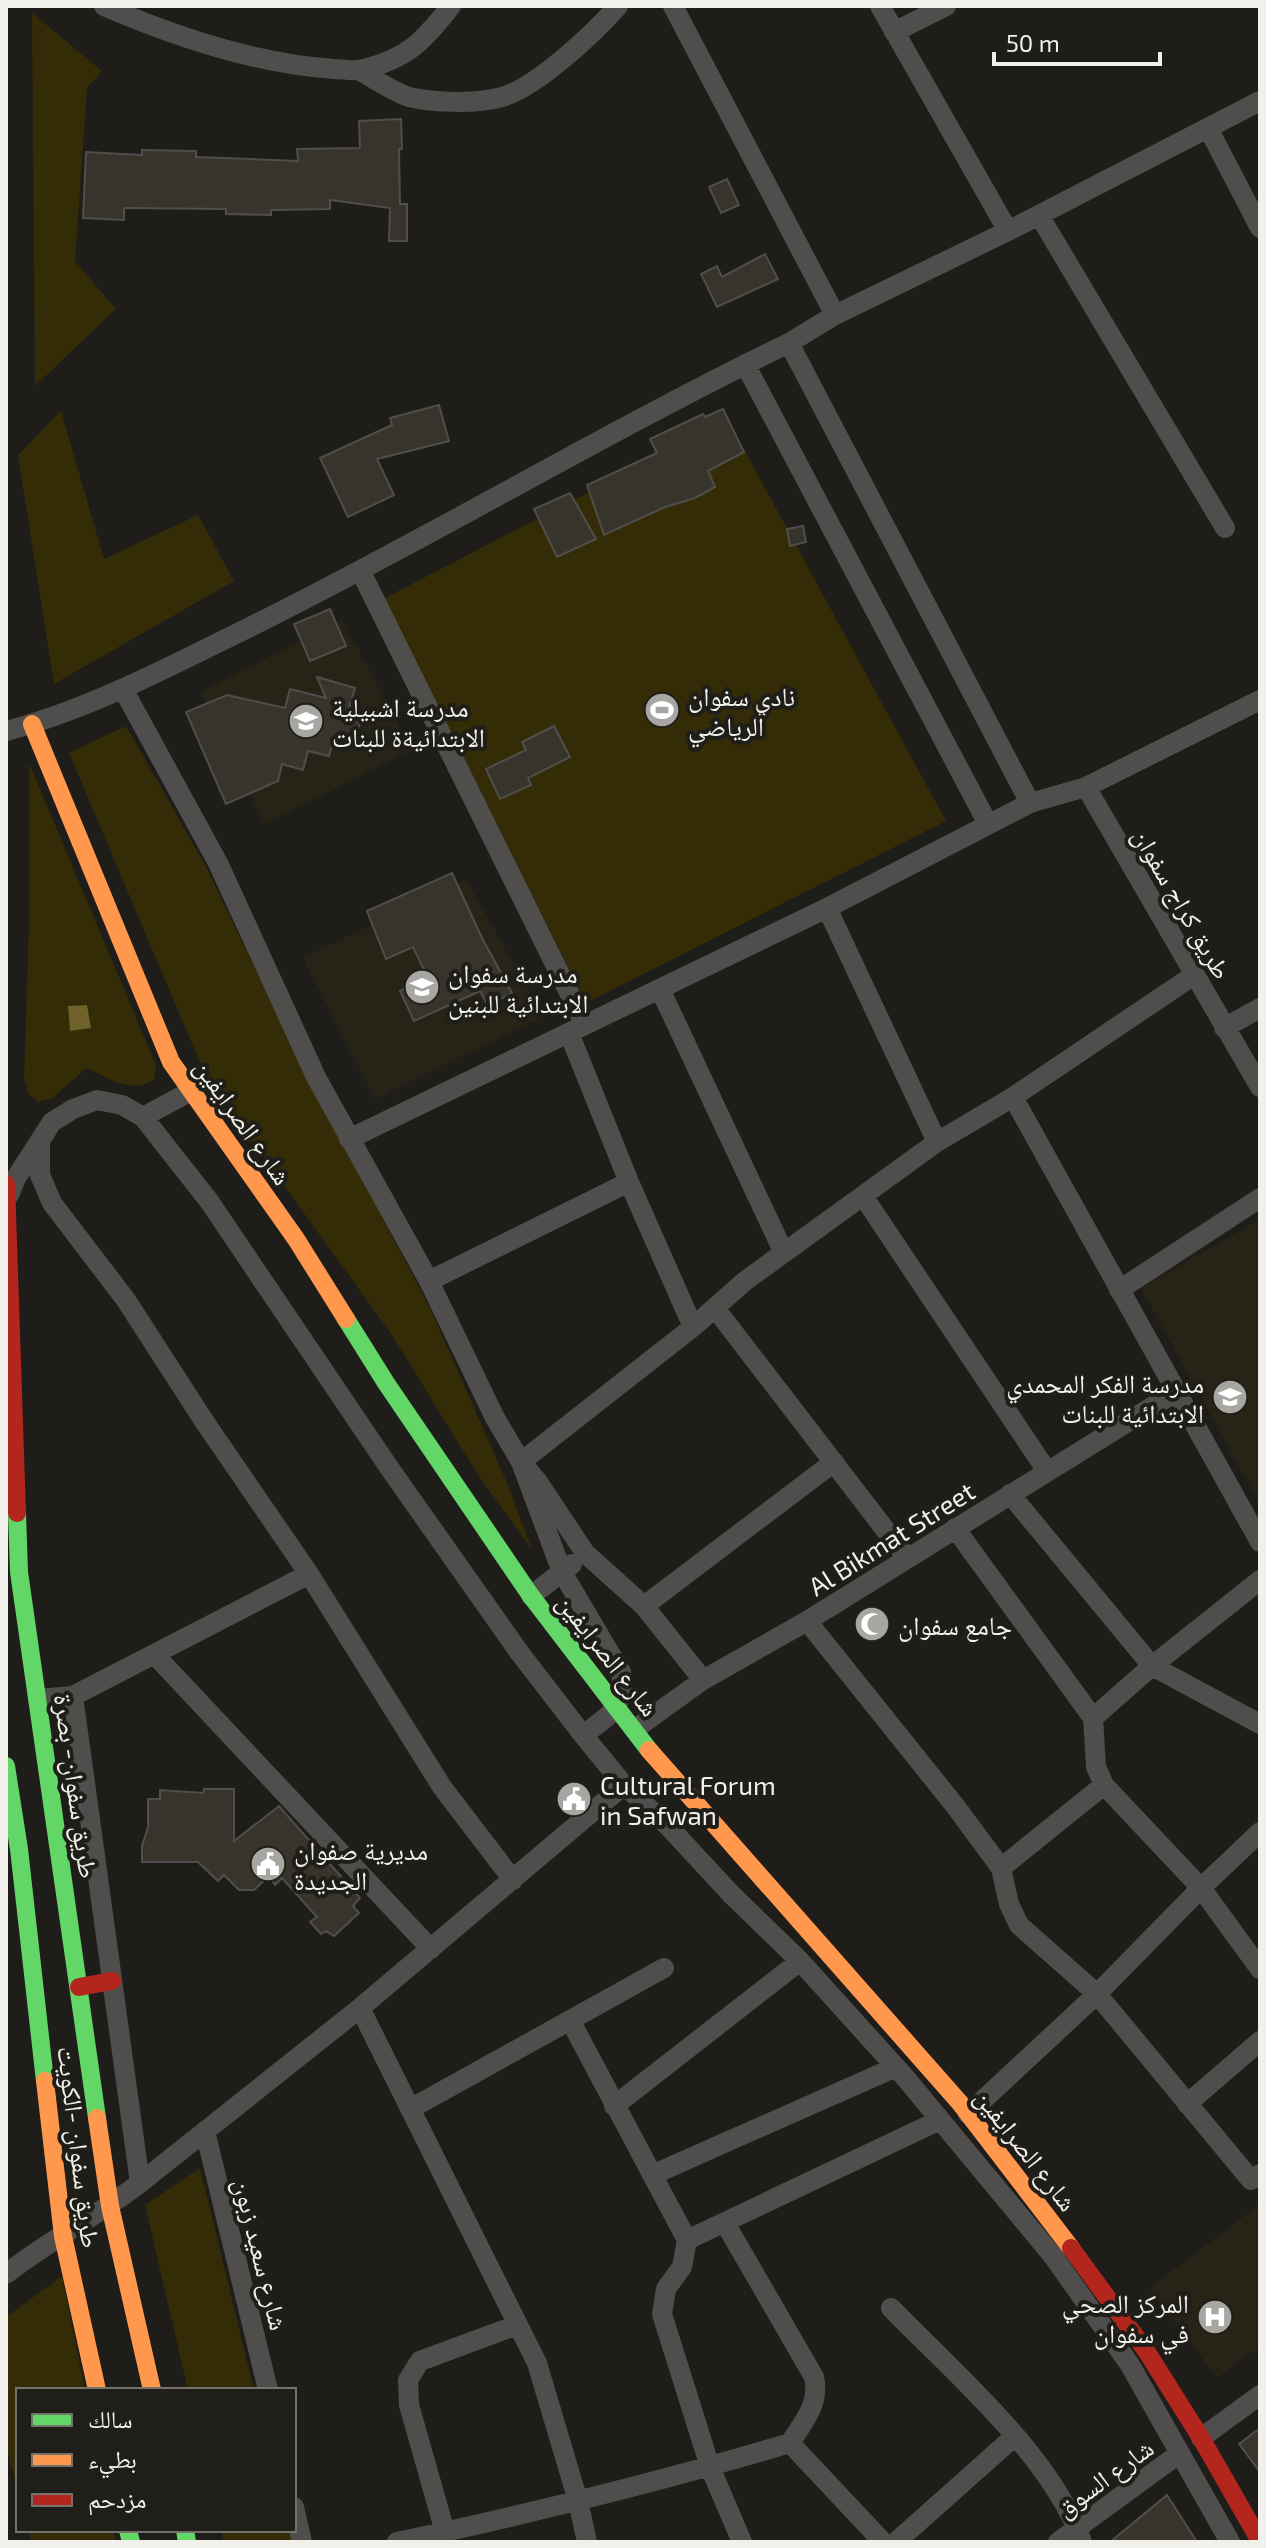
<svg xmlns="http://www.w3.org/2000/svg" width="1266" height="2548" viewBox="0 0 1266 2548" font-family="'Exo 2','Noto Naskh Arabic',sans-serif">
	<rect width="100%" height="100%" fill="#1e1d1a"/>
	<path fill="#262317" d="M 342,619 L 412,750 L 265,825 L 200,692 Z
		M 466,879 L 543,1016 L 375,1099 L 303,958 Z
		M 1260,1219 L 1260,1505 L 1141,1288 Z
		M 1260,2204 L 1260,2346 L 1217,2378 L 1149,2288 Z"/>
	<path fill="#342c06" d="M 32,13 L 102,71 L 87,88 L 75,261 L 116,309 L 35,386 Z
		M 61,411 L 104,559 L 198,515 L 234,581 L 54,684 L 18,455 Z
		M 728,420 L 946,821 L 586,1003 L 383,599 Z
		M 126,726 L 205,865 L 309,1080 L 431,1310 L 508,1485 L 532,1550 L 478,1475 L 392,1335 L 207,1079 L 69,753 Z
		M 29,763 L 156,1065 L 154,1080 C 130,1094 109,1079 87,1068 L 51,1099 L 38,1102 L 29,1094 L 24,1078 L 29,925 Z
		M 200,2168 L 254,2390 L 188,2390 L 145,2205 Z
		M 62,2276 L 85,2390 L 18,2390 L 18,2491 L 6,2445 L 6,2317 Z
		M 28,2530 L 113,2530 L 116,2542 L 32,2542 Z
		M 221,2530 L 289,2530 L 292,2542 L 224,2542 Z"/>
	<path fill="#6e612a" d="M 87,1005 L 91,1028 L 70,1031 L 68,1006 Z"/>
	<path fill="#37352b" stroke="#504e4c" stroke-width="2" d="M 401,119 L 402,149 L 399,149 L 400,204 L 407,204 L 407,241 L 389,241 L 390,208 L 330,200 L 330,209 L 271,210 L 271,215 L 226,214 L 226,209 L 124,208 L 124,220 L 83,218 L 86,152 L 142,155 L 142,150 L 196,151 L 196,157 L 298,161 L 297,149 L 360,148 L 359,121 Z
		M 727,179 L 739,205 L 721,213 L 709,187 Z
		M 765,254 L 778,279 L 717,307 L 701,274 L 717,266 L 722,277 Z
		M 439,405 L 449,441 L 377,459 L 394,495 L 348,517 L 320,458 L 392,425 L 390,418 Z
		M 723,409 L 744,452 L 708,471 L 715,487 L 695,498 L 665,507 L 604,535 L 587,485 L 657,453 L 650,439 L 703,414 L 705,417 Z
		M 570,493 L 596,539 L 557,557 L 534,509 Z
		M 803,526 L 806,542 L 790,546 L 787,529 Z
		M 330,609 L 346,646 L 310,661 L 294,624 Z
		M 317,677 L 355,688 L 346,719 L 360,723 L 355,744 L 334,738 L 329,756 L 308,751 L 303,770 L 282,764 L 278,781 L 226,804 L 186,712 L 227,695 L 285,708 L 290,689 L 326,698 Z
		M 554,726 L 570,757 L 528,778 L 531,785 L 500,799 L 486,769 L 526,750 L 522,742 Z
		M 452,873 L 482,938 L 512,993 L 488,1006 L 480,991 L 414,1021 L 400,991 L 428,978 L 413,947 L 386,959 L 367,911 Z
		M 204,1789 L 234,1789 L 234,1841 L 279,1806 L 360,1898 L 353,1906 L 359,1913 L 334,1936 L 326,1931 L 321,1934 L 310,1922 L 317,1917 L 282,1878 L 275,1885 L 269,1876 L 254,1890 L 239,1890 L 224,1875 L 218,1881 L 198,1862 L 142,1862 L 142,1846 L 148,1827 L 148,1799 L 160,1799 L 160,1790 L 203,1793 Z
		M 1260,2428 L 1260,2472 L 1239,2444 Z
		M 1167,2495 L 1197,2542 L 1110,2542 Z"/>
	<g fill="none" stroke-linecap="round" stroke-linejoin="round">
		<path stroke="#504e4c" stroke-width="20" d="M 104,6 C 176,37 256,64 334,69 C 344,69 355,72 364,69 C 409,58 424,40 451,6
			M 673,6 L 835,315
			M 880,6 L 1008,231
			M 894,32 L 946,6
			M 360,71 C 375,79 393,92 409,97 C 435,103 476,104 502,97 C 537,87 594,33 618,6
			M 1208,128 L 1260,228
			M 1039,215 L 1225,528
			M 789,343 L 1030,803
			M 745,364 L 988,824
			M 361,572 L 585,1025
			M 123,689 L 218,863 L 316,1077 L 429,1281 L 495,1418 L 521,1462 L 538,1482 L 585,1553 L 644,1606 L 834,1462
			M 6,731 C 90,709 168,667 246,629 C 430,538 605,432 789,343 L 835,315 L 1008,231 L 1260,101
			M 1086,787 L 1260,1087
			M 827,908 L 937,1142
			M 660,989 L 784,1253
			M 1224,1028 L 1260,1008
			M 569,1033 L 629,1182 L 693,1327
			M 1013,1097 L 1260,1542
			M 143,1117 L 191,1091
			M 349,1139 L 827,908 L 1030,803 L 1086,787 L 1260,700
			M 40,1144 L 40,1175 L 52,1203 L 126,1300 L 204,1421 L 309,1574 L 442,1787 L 513,1880
			M 9,1195 L 16,1178 L 52,1122 L 73,1109 L 97,1100 L 122,1105 L 143,1117 L 209,1201 L 388,1466 L 519,1652 L 583,1735 L 624,1785 L 668,1826 L 731,1894 L 800,1961 L 903,2075 L 1053,2256 L 1130,2365 L 1230,2542
			M 863,1196 L 1047,1471
			M 429,1281 L 629,1182
			M 1119,1290 L 1260,1198
			M 715,1308 L 907,1558
			M 1010,1494 L 1152,1666 L 1260,1724
			M 955,1528 L 1093,1718 L 1096,1767 L 1104,1785 L 1201,1888 L 1260,1969
			M 531,1596 L 572,1564
			M 644,1606 L 703,1680
			M 807,1621 L 956,1807 L 1001,1868 L 1009,1904 L 1019,1925 L 1097,1994 L 1251,2180 L 1260,2174
			M 154,1654 L 431,1949
			M 73,1696 L 140,2183
			M 38,1699 L 73,1696 L 309,1574
			M 1093,1718 L 1152,1666 L 1260,1580
			M 635,1729 L 703,1680 L 807,1621 L 1176,1392
			M 583,1735 C 609,1715 626,1709 621,1672 L 562,1572 L 521,1462 L 693,1327 L 745,1281 L 937,1142 L 1013,1097 L 1194,975
			M 1001,1868 L 1104,1785
			M 360,2008 L 537,2363 L 578,2501 L 587,2542
			M 570,2020 L 687,2240
			M 1187,2104 L 1260,2041
			M 614,2106 L 800,1961
			M 410,2109 L 664,1968
			M 968,2114 L 1097,1994 L 1201,1888 L 1260,1832
			M 205,2131 L 268,2390
			M 652,2175 L 896,2067
			M 6,2274 C 49,2240 97,2216 140,2183 L 360,2008 L 624,1785
			M 891,2308 C 954,2373 1052,2456 1082,2542
			M 1201,2438 L 1260,2395
			M 790,2443 L 883,2542
			M 294,2507 L 302,2542
			M 445,2532 L 409,2405 L 408,2380 L 420,2361 L 517,2325
			M 397,2542 C 529,2514 660,2482 790,2443 C 804,2421 820,2404 814,2377 L 725,2223
			M 742,2542 L 710,2467 L 662,2314 L 666,2289 L 682,2267 L 687,2240 L 940,2120
			M 896,2542 L 1015,2436
			M 1058,2542 L 1180,2453"/>
		<path stroke="#63d668" stroke-width="18" d="M 346,1319 L 386,1383 L 531,1596 L 649,1750
			M 17,1513 L 19,1572 L 97,2118
			M 6,1766 L 19,1849 L 45,2081
			M 128,2530 L 131,2542
			M 185,2530 L 187,2542"/>
		<path stroke="#ff974d" stroke-width="18" d="M 32,724 L 171,1062 L 296,1239 L 346,1319
			M 649,1750 L 960,2103 L 1071,2248
			M 45,2081 L 63,2236 L 97,2390
			M 97,2118 L 110,2206 L 152,2390"/>
		<path stroke="#b3261e" stroke-width="18" d="M 6,1184 L 17,1513
			M 79,1987 L 112,1981
			M 1071,2248 L 1147,2352 L 1201,2438 L 1260,2541"/>
	</g>
	<defs>
		<symbol id="stadium-disc" viewBox="-11 -11 22 22"><circle r="9.5" fill="#a7a6a2" stroke="#201e18"/><path d="M0-5a6.5 5 0 1 0 0 10a6.5 5 0 1 0 0-10ZM-3.5-1.8h7v3.6h-7Z" fill="#fff"/></symbol>
		<symbol id="school-disc" viewBox="-11 -11 22 22"><circle r="9.5" fill="#a7a6a2" stroke="#201e18"/><path d="M0-5L7-2L0 1L-7-2ZM-4 1L0 2.5L4 1V4Q0 6-4 4Z" fill="#fff"/></symbol>
		<symbol id="mosque-disc" viewBox="-11 -11 22 22"><circle r="9.5" fill="#a7a6a2" stroke="#201e18"/><path d="M3.5-4.9A6 6 0 1 0 3.5 4.9A5 5 0 1 1 3.5-4.9Z" fill="#fff"/></symbol>
		<symbol id="civic-disc" viewBox="-11 -11 22 22"><circle r="9.5" fill="#a7a6a2" stroke="#201e18"/><path d="M-.6-6.5H3V-4.5H.6V-3L4-1V1h2V6H-6V1h2V-1L-.6-3ZM-1.2 2.5V6h2.4V2.5Z" fill="#fff"/></symbol>
		<symbol id="hospital-disc" viewBox="-11 -11 22 22"><circle r="9.5" fill="#a7a6a2" stroke="#201e18"/><path d="M-5-5h3v3.5h4V-5h3V5h-3V1.5h-4V5h-3Z" fill="#fff"/></symbol>
	</defs>
	<g fill-rule="evenodd">
		<use href="#stadium-disc" x="642" y="690" width="40" height="40"/>
		<use href="#school-disc" x="286" y="701" width="40" height="40"/>
		<use href="#school-disc" x="402" y="967" width="40" height="40"/>
		<use href="#school-disc" x="1210" y="1377" width="40" height="40"/>
		<use href="#mosque-disc" x="852" y="1604" width="40" height="40"/>
		<use href="#civic-disc" x="554" y="1779" width="40" height="40"/>
		<use href="#civic-disc" x="248" y="1844" width="40" height="40"/>
		<use href="#hospital-disc" x="1195" y="2297" width="40" height="40"/>
	</g>
	<g text-anchor="middle" dominant-baseline="central" stroke-width="8" stroke-linejoin="round" paint-order="stroke">
		<g font-size="26" fill="#f1f0eb" stroke="#201e18" text-anchor="start">
			<text x="688" y="695">نادي سفوان<tspan x="688" dy="30">الرياضي</tspan></text>
			<text x="332" y="706">مدرسة اشبيلية<tspan x="332" dy="30">الابتدائيةة للبنات</tspan></text>
			<text x="448" y="972">مدرسة سفوان<tspan x="448" dy="30">الابتدائية للبنين</tspan></text>
			<text x="1204" y="1382" text-anchor="end">مدرسة الفكر المحمدي<tspan x="1204" dy="30">الابتدائية للبنات</tspan></text>
			<text x="898" y="1624">جامع سفوان</text>
			<text x="600" y="1784">Cultural Forum<tspan x="600" dy="30">in Safwan</tspan></text>
			<text x="294" y="1849">مديرية صفوان<tspan x="294" dy="30">الجديدة</tspan></text>
			<text x="1189" y="2302" text-anchor="end">المركز الصحي<tspan x="1189" dy="30">في سفوان</tspan></text>
		</g>
		<g font-size="26" fill="#f1f0eb" stroke="#201e18">
			<text transform="translate(1183 903) rotate(60)">طريق كراج سفوان</text>
			<text transform="translate(244 1121) rotate(55)">شارع الصرايفين</text>
			<text transform="translate(891 1538) rotate(-32)">Al Bikmat Street</text>
			<text transform="translate(609 1654) rotate(52)">شارع الصرايفين</text>
			<text transform="translate(77 1786) rotate(82)">طريق سفوان- بصرة</text>
			<text transform="translate(80 2147) rotate(83)">طريق سفوان -الكويت</text>
			<text transform="translate(1027 2149) rotate(52)">شارع الصرايفين</text>
			<text transform="translate(262 2254) rotate(76)">شارع سعيد زبون</text>
			<text transform="translate(1104 2477) rotate(-36)">شارع السوق</text>
		</g>
	</g>
	<rect width="1266" height="2548" fill="none" stroke="#f1f0eb" stroke-width="16"/>
	<rect x="16" y="2388" width="280" height="144" fill="#201e18" stroke="#74726c" stroke-width="2"/>
	<rect x="32" y="2414" width="40" height="12" fill="#63d668" stroke="#74726c" stroke-width="2"/>
	<text x="88" y="2428" font-size="24" fill="#f1f0eb">سالك</text>
	<rect x="32" y="2454" width="40" height="12" fill="#ff974d" stroke="#74726c" stroke-width="2"/>
	<text x="88" y="2468" font-size="24" fill="#f1f0eb">بطيء</text>
	<rect x="32" y="2494" width="40" height="12" fill="#b3261e" stroke="#74726c" stroke-width="2"/>
	<text x="88" y="2508" font-size="24" fill="#f1f0eb">مزدحم</text>
	<path d="M994 52v12h166v-12" fill="none" stroke="#f1f0eb" stroke-width="4"/>
	<text x="1006" y="52" font-size="24" fill="#f1f0eb" stroke="#201e18" stroke-width="6" paint-order="stroke">50 m</text>
</svg>
